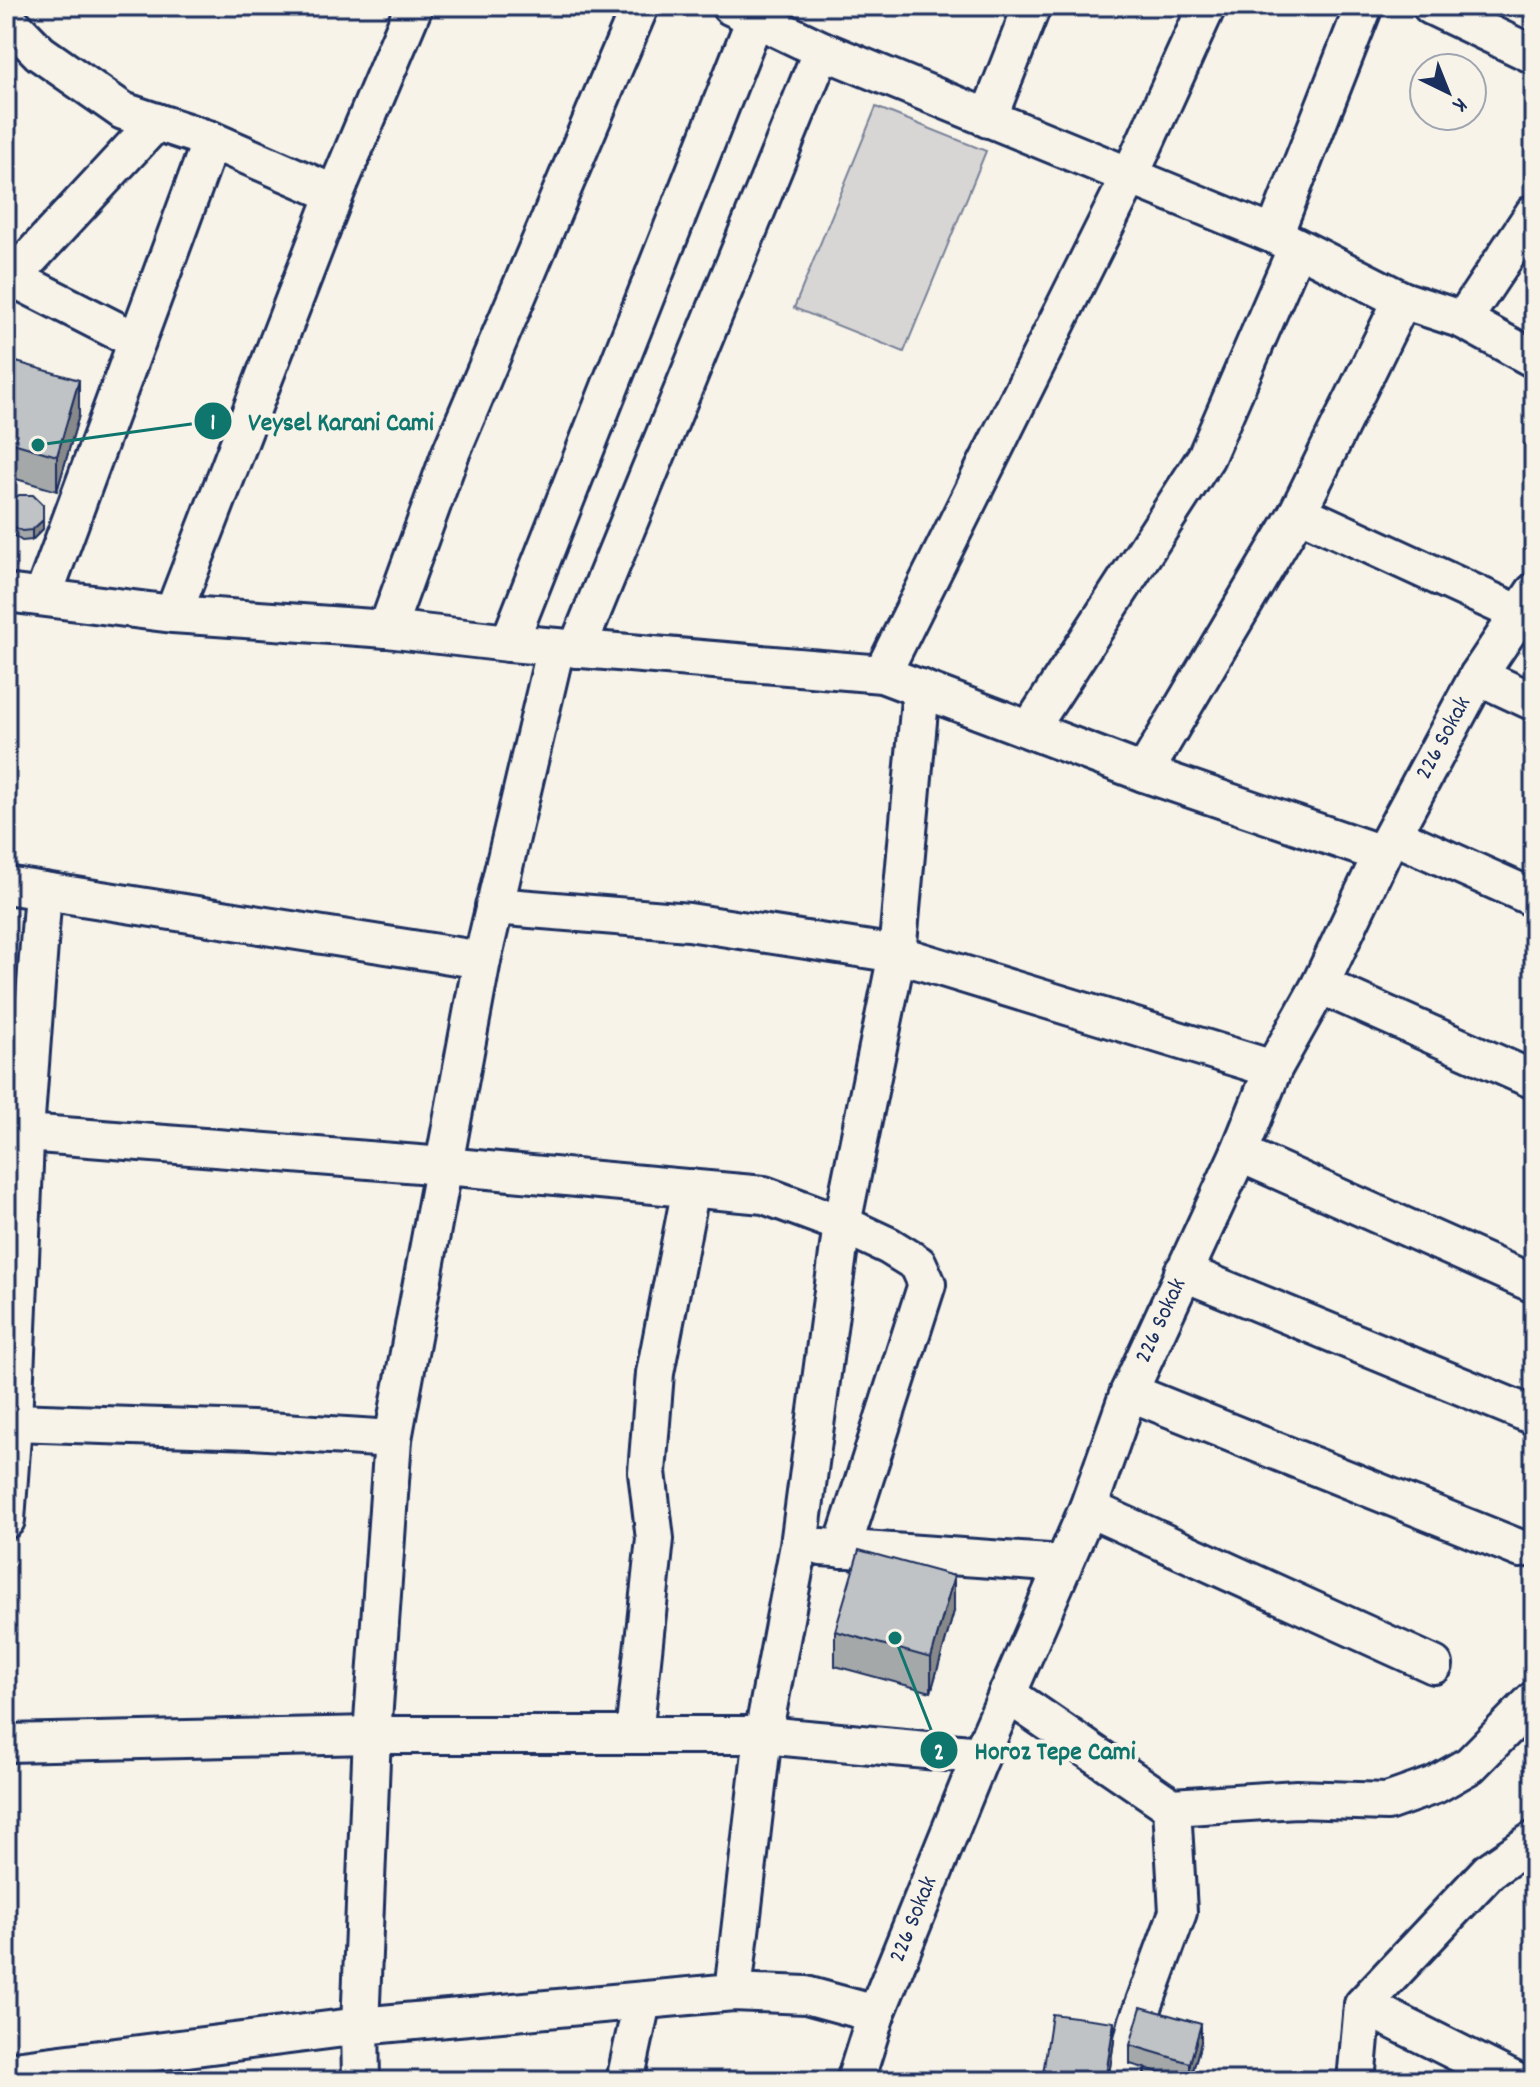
<svg xmlns="http://www.w3.org/2000/svg" width="1540" height="2087" viewBox="0 0 1540 2087" font-family="Dekko,sans-serif">
	<rect width="100%" height="100%" fill="#f7f3e8"/>
	<filter id="ink" filterUnits="userSpaceOnUse"><feTurbulence type="fractalNoise" baseFrequency=".0125" numOctaves="2"/><feDisplacementMap in="SourceGraphic" scale="16" xChannelSelector="R" yChannelSelector="G"/><feConvolveMatrix kernelMatrix="1 2 1 2 8 2 1 2 1" color-interpolation-filters="sRGB"/></filter>
	<g filter="url(#ink)">
		<path fill="#d7d6d4" stroke="#798299" stroke-width="2" d="M 876,107 L 986,151 L 904,352 L 794,308 Z"/>
		<g fill="none" stroke-linecap="round" stroke-linejoin="round">
			<defs>
				<g id="minor">
					<path d="M 730,6 L 822,50 L 1274,235 L 1402,300 L 1463,320 L 1534,359"/>
					<path d="M 1431,6 L 1534,55"/>
					<path d="M 6,18 L 40,53 L 123,111 L 211,140 L 335,194"/>
					<path d="M 988,119 L 1032,6"/>
					<path d="M 1274,235 L 1364,6"/>
					<path d="M 11,277 L 137,341"/>
					<path d="M 6,284 L 156,122"/>
					<path d="M 1463,320 L 1534,213"/>
					<path d="M 1298,512 L 1520,614"/>
					<path d="M 6,593 L 173,614 L 387,629 L 509,643 L 882,674 L 1144,773 L 1382,854"/>
					<path d="M 43,596 L 211,140"/>
					<path d="M 173,614 L 335,194 L 414,6"/>
					<path d="M 387,629 L 450,455 L 640,6"/>
					<path d="M 509,643 L 760,6"/>
					<path d="M 577,649 L 822,50"/>
					<path d="M 882,674 L 1129,178 L 1207,6"/>
					<path d="M 1478,676 L 1534,702"/>
					<path d="M 1030,729 L 1206,457 L 1297,247"/>
					<path d="M 1144,773 L 1298,512 L 1402,300"/>
					<path d="M 1393,835 L 1534,898"/>
					<path d="M 6,885 L 482,960"/>
					<path d="M 494,906 L 689,922 L 897,954 L 1273,1069"/>
					<path d="M 1320,985 L 1534,1080"/>
					<path d="M 26,1133 L 444,1166 L 764,1195 L 842,1224 L 889,1246 L 918,1264 L 927,1284 L 842,1549"/>
					<path d="M 1239,1153 L 1534,1284"/>
					<path d="M 1183,1272 L 1534,1416"/>
					<path d="M 1129,1392 L 1521,1549"/>
					<path d="M 13,1422 L 252,1430 L 393,1439"/>
					<path d="M 1088,1508 L 1434,1665"/>
					<path d="M 6,1520 L 13,1422 L 26,1118 L 43,891"/>
					<path d="M 821,1547 L 1063,1564"/>
					<path d="M 1007,1694 L 1172,1807 L 1297,1799 L 1387,1802 L 1435,1785 L 1470,1765 L 1534,1700"/>
					<path d="M 634,1735 L 655,1539 L 647,1472 L 655,1373 L 691,1188"/>
					<path d="M 6,1743 L 372,1735 L 763,1735 L 981,1755"/>
					<path d="M 733,1992 L 763,1735 L 799,1545 L 842,1224 L 897,954 L 921,688"/>
					<path d="M 1363,2005 L 1515,2081"/>
					<path d="M 6,2071 L 360,2026 L 733,1992 L 806,1995 L 876,2014"/>
					<path d="M 361,2081 L 360,2026 L 372,1735 L 393,1439 L 482,960 L 556,647"/>
					<path d="M 625,2081 L 642,2002"/>
					<path id="s1" d="M 855,2081 L 876,2014 L 981,1755 L 1088,1508 L 1129,1392 L 1239,1153 L 1273,1069 L 1320,985 L 1382,854 L 1478,676 L 1534,592"/>
					<path d="M 1122,2081 L 1138,2021 L 1178,1912 L 1172,1807"/>
					<path d="M 1356,2081 L 1363,2005 L 1489,1871 L 1534,1840"/>
				</g>
			</defs>
			<use href="#minor" stroke="#1b2f5e" stroke-width="42"/>
			<use href="#minor" stroke="#f7f3e8" stroke-width="36"/>
		</g>
		<path fill="#a5a8a9" stroke="#1b2f5e" stroke-width="2" d="M 6,359 L 79,415 L 57,491 L 6,476 Z
			M 43,505 L 43,529 L 32,540 L 22,541 L 10,533 L 6,519 L 6,509 Z
			M 954,1611 L 931,1692 L 835,1666 L 835,1631 Z
			M 1114,2041 L 1108,2081 L 1043,2081 L 1043,2074 Z
			M 1201,2042 L 1190,2081 L 1130,2064 L 1130,2045 Z"/>
		<path fill="#86888a" stroke="#1b2f5e" stroke-width="2" d="M 79,380 L 79,415 L 57,491 L 57,456 Z
			M 43,520 L 43,529 L 32,540 L 32,530 Z
			M 954,1576 L 954,1611 L 931,1692 L 931,1658 Z
			M 1114,2022 L 1114,2041 L 1108,2081 L 1105,2081 Z
			M 1201,2024 L 1201,2042 L 1190,2081 L 1190,2063 Z"/>
		<path fill="#c0c3c5" stroke="#1b2f5e" stroke-width="2" d="M 6,359 L 79,380 L 57,456 L 6,441 Z
			M 19,495 L 33,495 L 43,505 L 43,520 L 32,530 L 22,531 L 10,524 L 6,509 L 11,501 Z
			M 859,1550 L 954,1576 L 931,1658 L 835,1631 Z
			M 1141,2007 L 1201,2024 L 1190,2063 L 1130,2045 Z
			M 1052,2014 L 1114,2022 L 1105,2081 L 1093,2081 L 1043,2074 Z"/>
	</g>
	<g text-anchor="middle" dominant-baseline="central" stroke-width="8" stroke-linejoin="round" paint-order="stroke">
		<g font-size="24" fill="#1b2f5e" stroke="#f7f3e8">
			<text stroke="none"><textPath href="#s1" startOffset="1468">226 Sokak</textPath></text>
			<text stroke="none"><textPath href="#s1" startOffset="820">226 Sokak</textPath></text>
			<text stroke="none"><textPath href="#s1" startOffset="172">226 Sokak</textPath></text>
		</g>
	</g>
	<path fill="none" stroke="#0f766e" stroke-width="3" d="M38 445L213 421M895 1638L939 1750"/>
	<g fill="#0f766e" stroke="#f7f3e8" stroke-width="3">
		<circle cx="38" cy="445" r="8"/>
		<circle cx="895" cy="1638" r="8"/>
		<circle cx="213" cy="421" r="20"/>
		<circle cx="939" cy="1750" r="20"/>
	</g>
	<g font-size="24" text-anchor="middle" font-weight="bold" fill="#fff">
		<text x="213" y="429">1</text>
		<text x="939" y="1759">2</text>
	</g>
	<g font-size="26" text-anchor="middle" font-weight="bold" fill="#0f766e" stroke="#f7f3e8" stroke-width="8" stroke-linejoin="round" paint-order="stroke">
		<text x="341" y="430">Veysel Karani Cami</text>
		<text x="1055" y="1759">Horoz Tepe Cami</text>
	</g>
	<rect width="1540" height="2087" fill="none" stroke="#f7f3e8" stroke-width="32"/>
	<rect x="16" y="16" width="1508" height="2055" fill="none" stroke="#1b2f5e" stroke-width="3" filter="url(#ink)"/>
	<g transform="translate(1448 92) rotate(137)"><circle r="38" fill="#f7f3e8" stroke="#9fa5b1" stroke-width="2"/>
	<path d="M0-6L14 30L0 20L-14 30Z" fill="#1b2f5e"/>
	<text y="-12" font-size="22" font-weight="bold" text-anchor="middle" fill="#1b2f5e">K</text>
	</g>
</svg>
